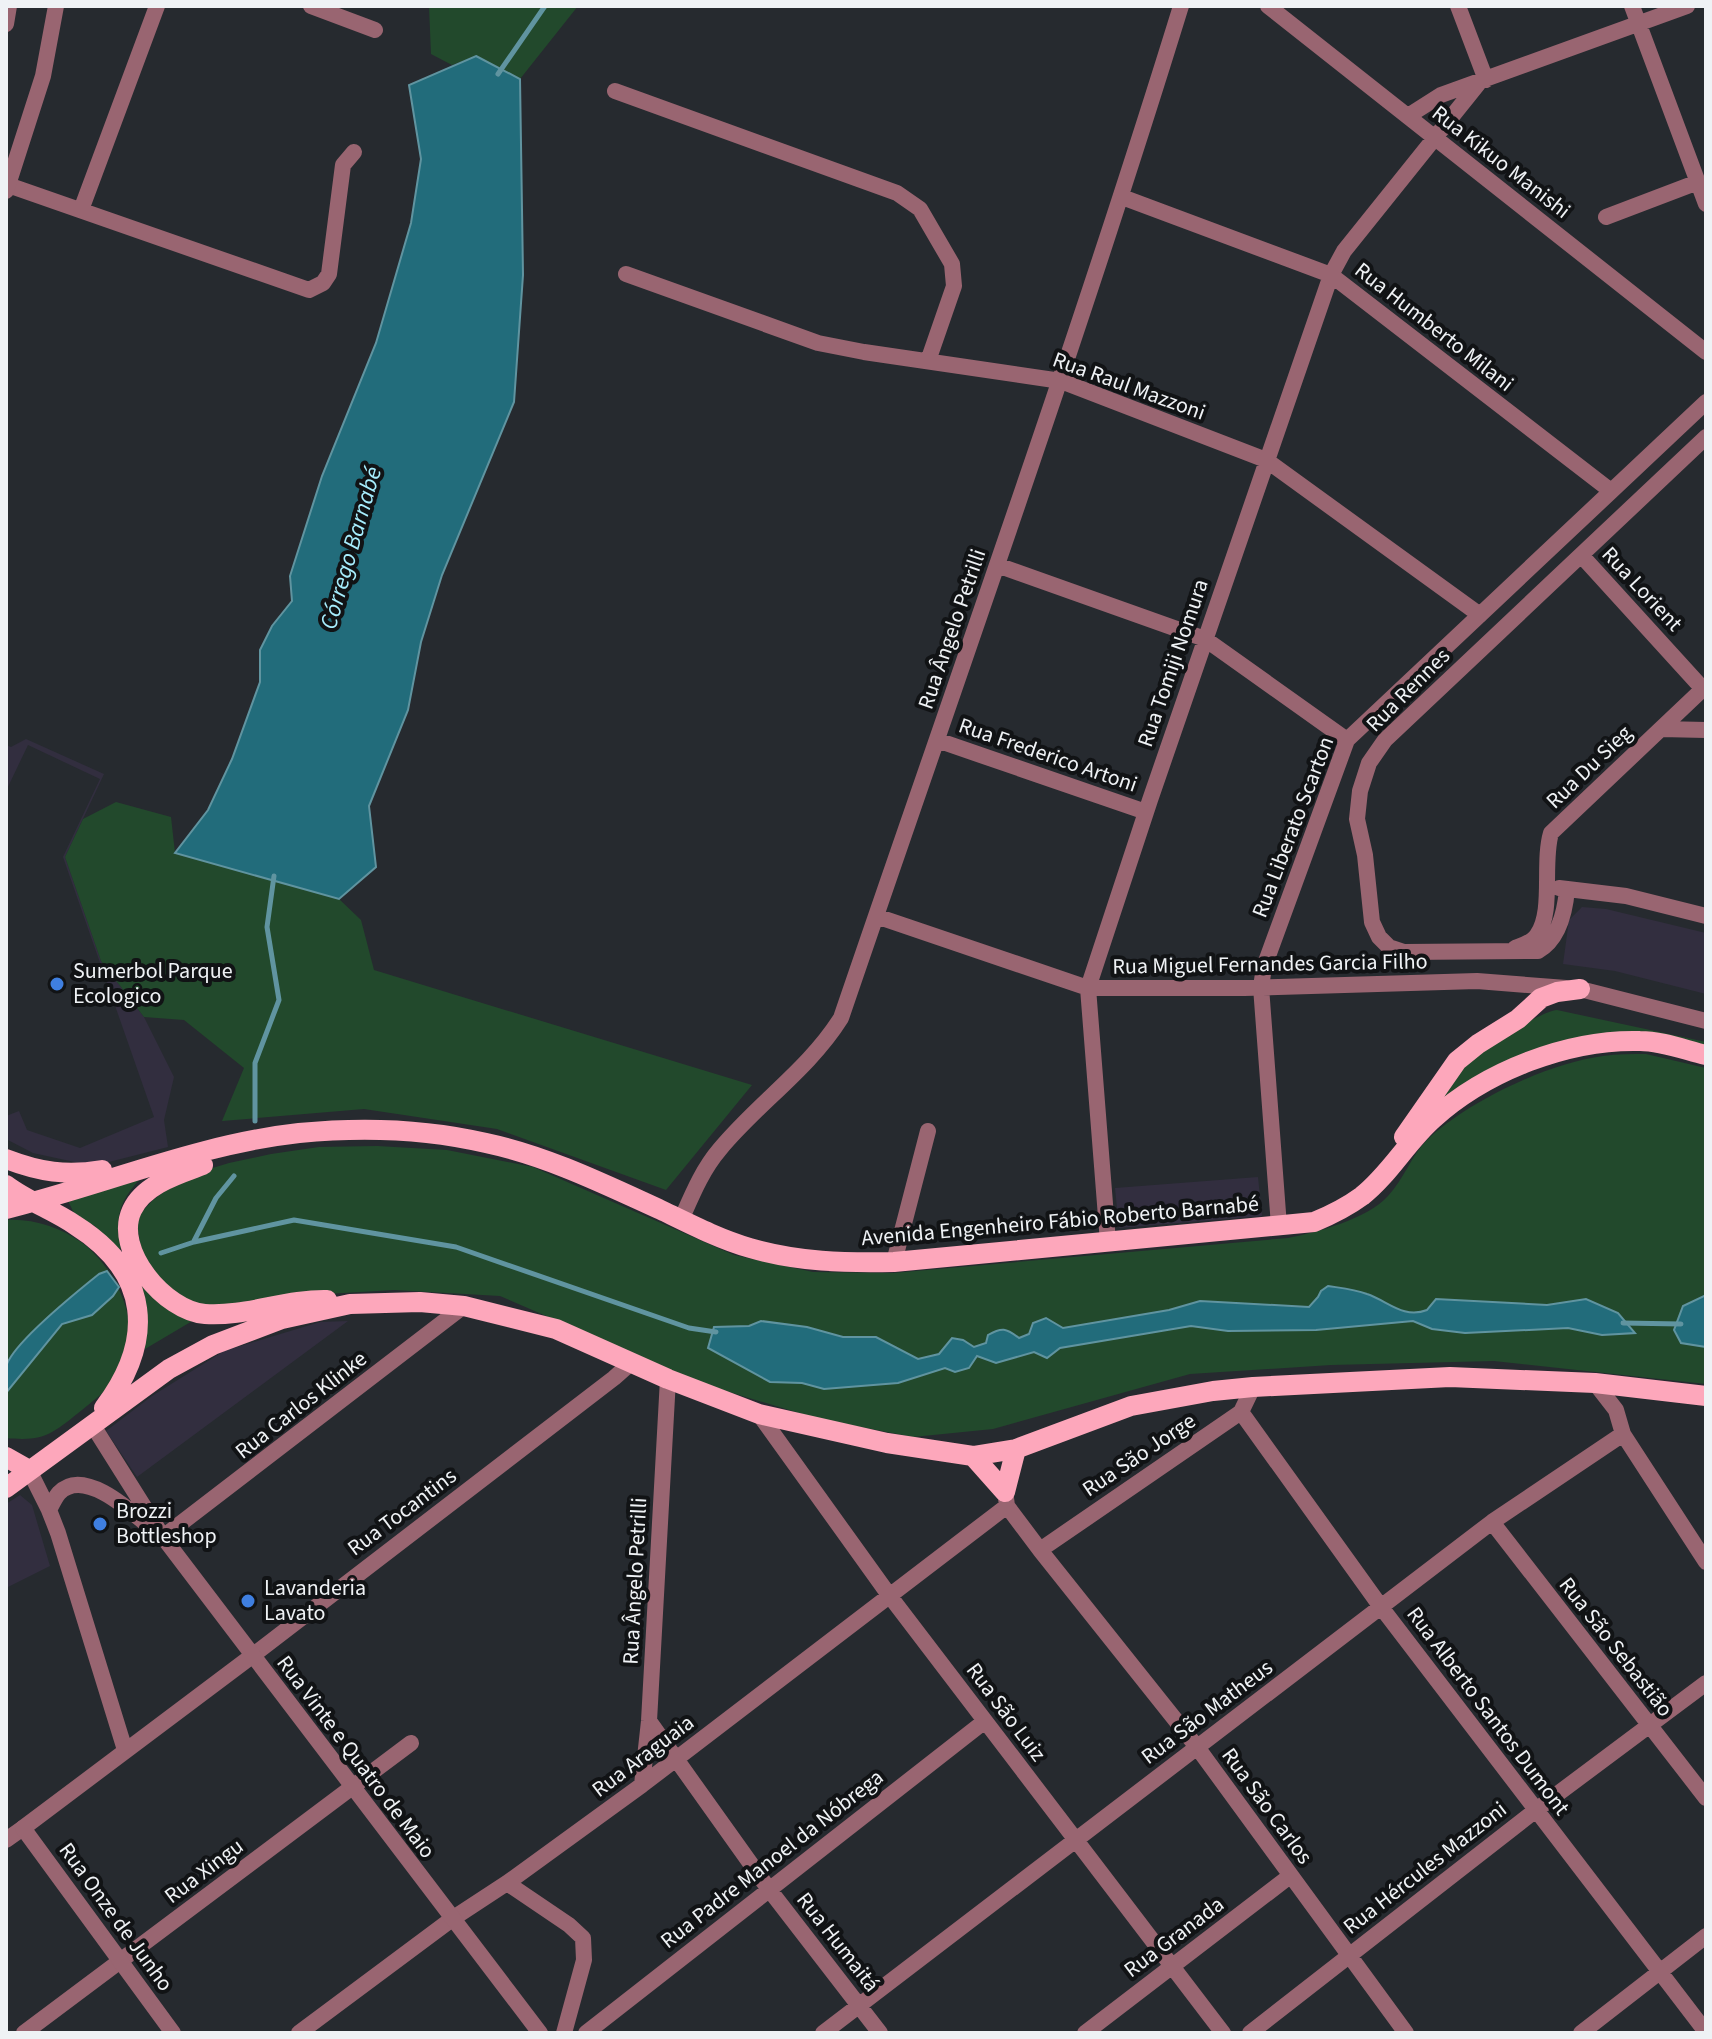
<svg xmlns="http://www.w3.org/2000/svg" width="1712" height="2039" viewBox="0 0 1712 2039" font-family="'Source Sans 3',sans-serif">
	<rect width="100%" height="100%" fill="#262a2f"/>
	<path fill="#322e3f" d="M 26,739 L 104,774 L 65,857 L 101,961 L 144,1017 L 174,1077 L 164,1120 L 168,1147 L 93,1166 L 33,1153 L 6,1139 L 6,1116 L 19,1111 L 27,1130 L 80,1148 L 154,1117 L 63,857 L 100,779 L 28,745 L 6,791 L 6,745 L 11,747 Z
		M 1582,907 L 1606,909 L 1706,933 L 1706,994 L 1615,971 L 1563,964 L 1569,920 Z
		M 1258,1177 L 1262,1216 L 1119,1228 L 1115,1188 Z
		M 348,1321 L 137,1477 L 106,1431 L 152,1396 L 224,1351 L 320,1322 Z
		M 20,1495 L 32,1505 L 50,1566 L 6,1588 L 6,1504 Z"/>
	<path fill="#22492c" d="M 429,6 L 578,6 L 520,79 L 477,56 L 452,65 L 431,54 Z
		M 116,802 L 171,817 L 175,853 L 339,899 L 361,920 L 374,970 L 752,1085 L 666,1190 L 497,1129 L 364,1109 L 222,1121 L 244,1068 L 184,1020 L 144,1017 L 101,961 L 65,857 L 83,819 Z
		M 1557,1010 L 1706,1042 L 1706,1051 L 1623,1033 L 1430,1108 C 1438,1096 1445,1081 1455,1072 C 1470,1057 1537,1012 1557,1010 Z
		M 1646,1054 L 1706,1068 L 1706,1384 L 1494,1361 L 1331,1365 L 1190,1374 L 993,1429 L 913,1437 L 819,1419 L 706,1385 L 500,1296 L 394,1290 L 327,1294 L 235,1306 L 196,1306 L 158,1281 L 142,1253 L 137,1225 L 140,1214 L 152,1201 L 183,1177 L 229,1163 L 271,1154 L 319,1147 L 377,1146 L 447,1150 L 533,1167 L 734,1255 L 813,1272 L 893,1273 L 1288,1238 C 1318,1232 1367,1219 1388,1196 C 1404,1179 1411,1156 1427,1140 C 1467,1102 1548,1063 1603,1056 C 1617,1054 1632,1054 1646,1054 Z
		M 140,1179 C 118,1203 115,1217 122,1248 L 117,1250 L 95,1226 L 75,1215 L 67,1199 Z
		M 6,1220 C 31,1218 60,1227 81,1242 C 112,1264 139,1316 127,1354 C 120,1380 102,1394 82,1410 C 53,1433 45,1442 6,1438 Z
		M 139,1283 C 156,1300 170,1314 194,1320 L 145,1349 L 146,1330 Z"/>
	<path fill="#226c7b" stroke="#6094a0" stroke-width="2" d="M 476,56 L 520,79 L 523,275 L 514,402 L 442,575 L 421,642 L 408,710 L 369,806 L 376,867 L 339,899 L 175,853 L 208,810 L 232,759 L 260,682 L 260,650 L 272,626 L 292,601 L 290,576 L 322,476 L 376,343 L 411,223 L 421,159 L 409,85 Z
		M 107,1271 L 119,1287 L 113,1296 L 92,1315 L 62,1324 L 6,1393 C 6,1385 4,1375 6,1367 C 11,1345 79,1290 99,1274 Z
		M 1328,1286 C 1341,1288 1354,1289 1367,1294 C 1388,1301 1403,1319 1427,1310 L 1436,1299 L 1547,1305 L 1586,1299 L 1618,1313 L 1635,1333 L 1602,1335 L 1568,1328 L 1465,1333 L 1432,1329 L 1413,1321 L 1316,1330 L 1228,1331 L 1191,1326 L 1060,1348 L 1047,1358 L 1034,1352 L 996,1363 L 977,1356 L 969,1368 L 955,1372 L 945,1368 L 898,1383 L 824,1389 L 802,1383 L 770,1382 L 708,1348 L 714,1327 L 749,1326 L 761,1321 L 807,1327 L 843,1337 L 876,1337 L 918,1359 L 939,1354 L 952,1338 L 963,1340 L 974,1347 L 986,1343 L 988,1335 C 1002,1327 1006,1328 1019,1338 L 1029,1334 L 1033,1323 L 1046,1318 L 1063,1328 L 1169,1310 L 1200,1301 L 1309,1307 L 1318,1297 L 1321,1291 Z
		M 1706,1295 L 1706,1347 L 1681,1343 L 1674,1330 L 1683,1306 Z"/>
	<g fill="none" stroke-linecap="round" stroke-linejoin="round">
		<path stroke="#6094a0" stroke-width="5" d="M 498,74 L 545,6
			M 255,1121 L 255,1063 L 279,1000 L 267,927 L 274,876
			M 194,1241 L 216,1198 L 234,1176
			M 161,1253 L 194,1242 L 294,1220 L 456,1247 L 689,1328 L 716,1332
			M 1623,1323 L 1681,1324"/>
		<path stroke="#996571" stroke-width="16" d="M 311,6 L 375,30
			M 1268,6 L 1706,352
			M 1458,6 L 1486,80
			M 1632,6 L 1706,204
			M 615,91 L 897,193 L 920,209 L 952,264 L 954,286 L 928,361
			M 1408,116 L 1441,95 L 1687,6
			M 8,185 L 309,290 L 323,283 L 329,274 L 343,165 L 354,152
			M 1122,197 L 1331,275 L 1611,491
			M 81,210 L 157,6
			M 1606,217 L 1698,182
			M 626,274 L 818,343 L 864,352 L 1061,381 L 1266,460 L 1480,615
			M 1581,555 L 1703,689
			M 997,565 L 1205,639 L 1347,740
			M 1661,729 L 1706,730
			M 937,740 L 1146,812
			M 1559,888 L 1626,896 L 1706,916
			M 1567,889 C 1565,913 1559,939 1538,951 L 1404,952 L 1389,947 L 1379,937 L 1372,922 L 1365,855 L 1357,819 L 1360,791 L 1369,763 L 1385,740 L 1706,437
			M 876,916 L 1088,988 L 1244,988 L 1477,981 L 1566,988
			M 1515,948 C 1523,945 1533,942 1537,935 C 1554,912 1542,863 1551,833 L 1706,686
			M 681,1220 C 692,1195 702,1170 720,1149 C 758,1103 809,1069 841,1018 C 956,681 1076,346 1181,6
			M 1279,1226 L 1261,987 L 1264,967 L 1347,740 L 1706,402
			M 1108,1242 L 1088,988 L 1150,800 L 1331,275 L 1344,251 L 1478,84
			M 894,1262 L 928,1131
			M 1595,1383 L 1616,1410 L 1623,1434 L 1706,1562
			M 1241,1412 L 1381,1607 L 1706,2032
			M 759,1414 L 889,1595 L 1223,2033
			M 1006,1498 L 1007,1506 L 1040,1550 L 1197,1747 L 1406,2033
			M 1492,1522 L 1706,1798
			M 163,1537 L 464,1306
			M 1040,1550 L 1241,1412 L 1253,1387
			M 252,1656 L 614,1378 L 632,1362
			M 649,1721 L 768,1888 L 880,2033
			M 642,1785 L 649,1721 L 668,1379
			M 6,1840 L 23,1828
			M 507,1883 L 569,1925 L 583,1938 L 584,1960 L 564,2033
			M 24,2033 L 411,1743
			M 299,2033 L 452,1919 L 507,1883 L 642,1785 L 1007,1506
			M 586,2033 L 985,1721
			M 823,2033 L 1492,1522 L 1623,1434
			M 1085,2033 L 1290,1876
			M 1250,2033 L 1536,1810 L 1706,1683
			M 1581,2033 L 1706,1936"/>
		<path stroke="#996571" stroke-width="16" d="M 6,24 L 9,6
			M 6,191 L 43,76 L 56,6
			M 1580,989 L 1706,1021
			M 92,1424 L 163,1537 L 540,2033
			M 29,1470 L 49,1510 L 58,1533 L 125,1750
			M 49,1510 C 52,1505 55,1497 59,1493 C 84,1466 133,1513 152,1529
			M 173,2033 L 23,1828 L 252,1656"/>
		<path stroke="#fda7bb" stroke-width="20" d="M 1404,1137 L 1457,1061 L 1478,1044 L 1518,1019 L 1541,998 L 1557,992 L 1580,989
			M 6,1159 C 40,1172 66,1176 102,1170
			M 203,1165 C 179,1174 144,1184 132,1210 C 113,1250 165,1311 205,1314 C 244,1317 287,1299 327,1300
			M 6,1185 C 27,1201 53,1210 75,1225 C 151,1273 155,1340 104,1408
			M 6,1209 C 103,1185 199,1144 299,1133 C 360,1127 426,1129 486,1143 C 547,1156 604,1184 661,1210 C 690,1224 719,1239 750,1248 C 798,1262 845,1263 894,1262 L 1314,1222 C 1331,1215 1347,1207 1362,1196 C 1389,1175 1407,1142 1433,1119 C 1486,1071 1568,1039 1640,1041 C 1662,1041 1685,1050 1706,1055
			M 973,1456 L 1005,1492
			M 6,1457 L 29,1470
			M 6,1488 L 169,1369 L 213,1345 L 282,1319 L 350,1304 L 420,1302 L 464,1306 L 556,1329 L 668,1379 L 759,1414 L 887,1443 L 973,1456 L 1016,1449 L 1131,1406 L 1213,1391 L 1253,1387 L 1450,1377 L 1595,1383 L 1706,1396
			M 1005,1492 L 1016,1449"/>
	</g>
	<g fill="#3f7fe0" stroke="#111315" stroke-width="3">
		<circle cx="57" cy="984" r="8"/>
		<circle cx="100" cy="1524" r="8"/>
		<circle cx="248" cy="1601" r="8"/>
	</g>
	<g text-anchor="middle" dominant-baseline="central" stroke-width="8" stroke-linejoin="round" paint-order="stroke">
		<g font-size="22" fill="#eff2f5" stroke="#111315">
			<text transform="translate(1501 162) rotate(38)">Rua Kikuo Manishi</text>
			<text transform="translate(1434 327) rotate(38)">Rua Humberto Milani</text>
			<text transform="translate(1129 386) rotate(20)">Rua Raul Mazzoni</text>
			<text transform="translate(1642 589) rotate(47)">Rua Lorient</text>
			<text transform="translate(952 629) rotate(-71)">Rua Ângelo Petrilli</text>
			<text transform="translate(1173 663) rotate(-71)">Rua Tomiji Nomura</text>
			<text transform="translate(1408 690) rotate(-45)">Rua Rennes</text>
			<text transform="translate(1048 755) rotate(19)">Rua Frederico Artoni</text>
			<text transform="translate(1589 767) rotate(-44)">Rua Du Sieg</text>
			<text transform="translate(1293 827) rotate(-69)">Rua Liberato Scarton</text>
			<text transform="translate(1270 964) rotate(-1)">Rua Miguel Fernandes Garcia Filho</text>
			<text transform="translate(1060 1221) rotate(-5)">Avenida Engenheiro Fábio Roberto Barnabé</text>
			<text transform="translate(301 1405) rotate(-38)">Rua Carlos Klinke</text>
			<text transform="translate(1139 1455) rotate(-34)">Rua São Jorge</text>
			<text transform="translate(402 1512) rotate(-37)">Rua Tocantins</text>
			<text transform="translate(635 1581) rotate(-87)">Rua Ângelo Petrilli</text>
			<text transform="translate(1616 1647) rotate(52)">Rua São Sebastião</text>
			<text transform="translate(1488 1711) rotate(53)">Rua Alberto Santos Dumont</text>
			<text transform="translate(1006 1712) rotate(53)">Rua São Luiz</text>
			<text transform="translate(1207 1712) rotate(-37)">Rua São Matheus</text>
			<text transform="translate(643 1756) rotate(-37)">Rua Araguaia</text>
			<text transform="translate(356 1757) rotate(53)">Rua Vinte e Quatro de Maio</text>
			<text transform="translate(1267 1806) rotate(54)">Rua São Carlos</text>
			<text transform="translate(772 1859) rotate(-38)">Rua Padre Manoel da Nóbrega</text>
			<text transform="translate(1425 1868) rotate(-38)">Rua Hércules Mazzoni</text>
			<text transform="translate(204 1871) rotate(-37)">Rua Xingu</text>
			<text transform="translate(116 1917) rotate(54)">Rua Onze de Junho</text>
			<text transform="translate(1174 1937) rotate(-37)">Rua Granada</text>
			<text transform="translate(838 1942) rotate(52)">Rua Humaitá</text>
		</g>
		<g font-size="22" fill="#eff2f5" stroke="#111315" text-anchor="start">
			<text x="73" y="971">Sumerbol Parque<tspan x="73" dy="25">Ecologico</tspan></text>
			<text x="116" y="1511">Brozzi<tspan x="116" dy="25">Bottleshop</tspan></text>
			<text x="264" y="1588">Lavanderia<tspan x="264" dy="25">Lavato</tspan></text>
		</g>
		<g font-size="24" font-style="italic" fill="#a7eefe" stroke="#111315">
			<text transform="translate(351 548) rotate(-74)">Córrego Barnabé</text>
		</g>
	</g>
	<rect width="1712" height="2039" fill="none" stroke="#eff2f5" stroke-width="16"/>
</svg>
